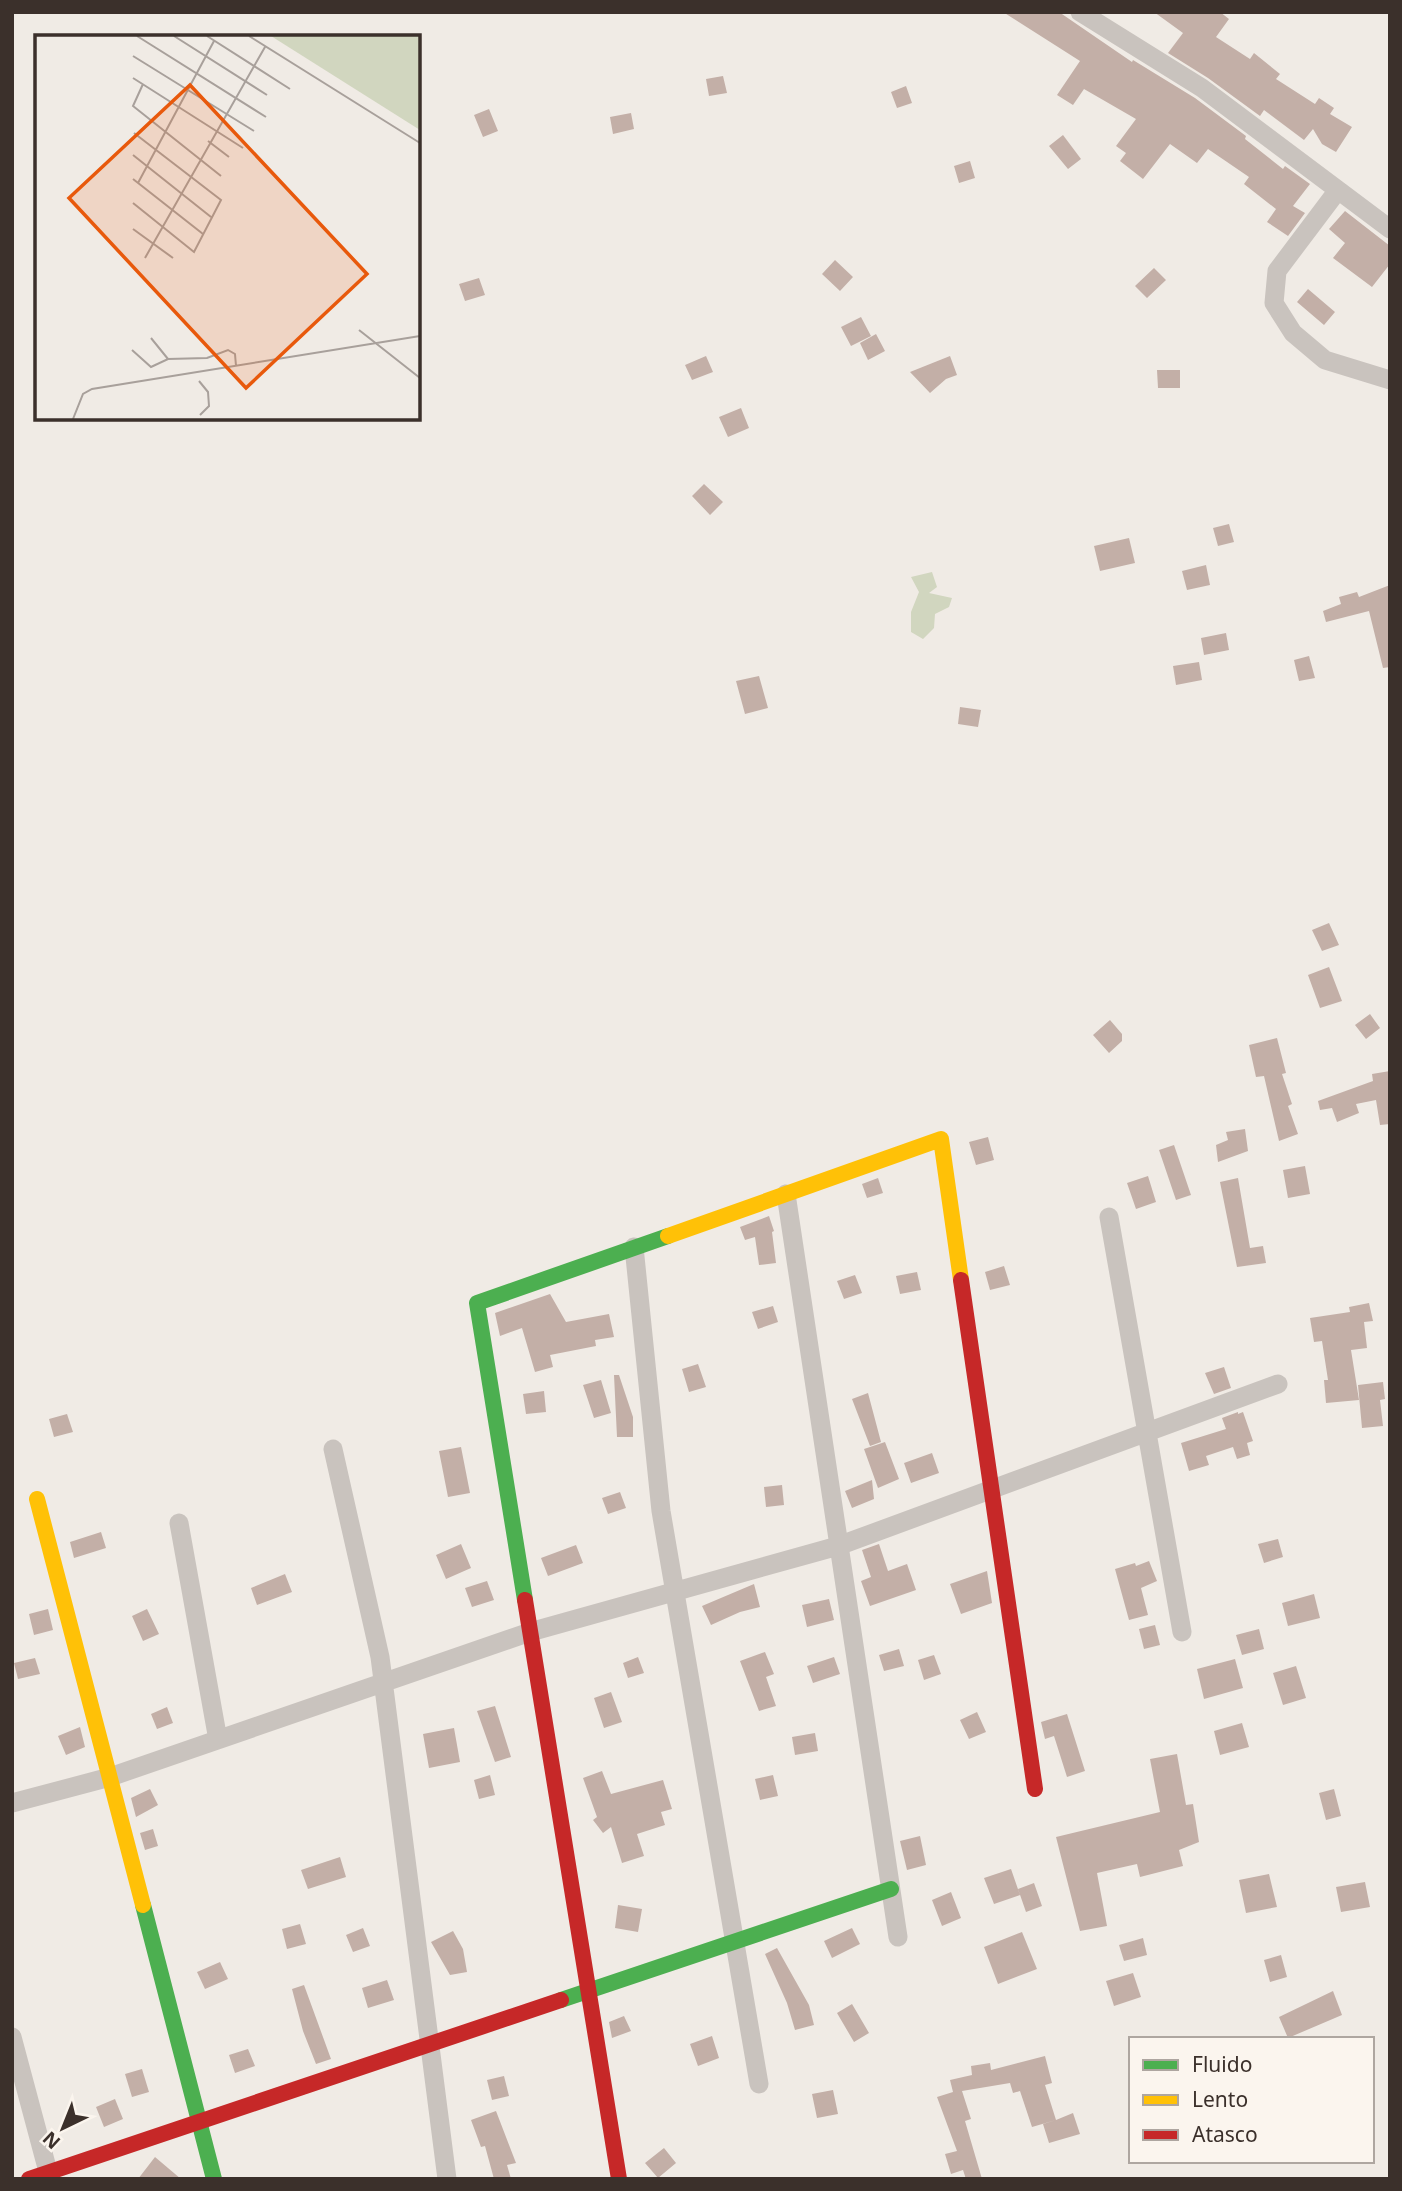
<svg xmlns="http://www.w3.org/2000/svg" width="1402" height="2191" viewBox="0 0 1402 2191" font-family="'Noto Sans',sans-serif">
	<rect width="100%" height="100%" fill="#f0ebe5"/>
	<path fill="#d1d6bf" d="M 932,572 L 937,587 L 929,593 L 952,598 L 949,607 L 935,614 L 934,628 L 923,639 L 911,632 L 911,612 L 919,592 L 911,577 Z"/>
	<path fill="#c3afa7" d="M 1003,12 L 1059,12 L 1132,62 L 1133,60 L 1195,98 L 1246,136 L 1245,139 L 1283,169 L 1285,166 L 1310,184 L 1293,206 L 1305,213 L 1288,236 L 1267,222 L 1276,209 L 1244,184 L 1249,177 L 1208,149 L 1197,163 L 1170,144 L 1143,179 L 1120,161 L 1126,153 L 1116,146 L 1136,119 L 1084,89 L 1073,105 L 1057,95 L 1080,61 Z
		M 1154,12 L 1220,12 L 1229,19 L 1216,37 L 1250,59 L 1254,53 L 1280,74 L 1276,79 L 1315,104 L 1319,98 L 1334,108 L 1330,114 L 1352,127 L 1336,152 L 1322,144 L 1313,129 L 1304,140 L 1264,110 L 1260,116 L 1208,78 L 1168,53 L 1183,33 Z
		M 723,76 L 727,93 L 709,96 L 706,79 Z
		M 906,86 L 912,103 L 897,108 L 891,92 Z
		M 489,109 L 498,131 L 483,137 L 474,115 Z
		M 631,113 L 634,129 L 613,134 L 610,117 Z
		M 1063,135 L 1081,159 L 1068,169 L 1049,146 Z
		M 970,161 L 975,178 L 959,183 L 954,166 Z
		M 1345,211 L 1390,246 L 1390,264 L 1372,287 L 1333,258 L 1345,243 L 1329,229 Z
		M 835,260 L 853,277 L 840,291 L 822,274 Z
		M 1154,268 L 1166,280 L 1147,298 L 1135,286 Z
		M 479,278 L 485,295 L 465,301 L 459,284 Z
		M 1308,289 L 1335,312 L 1324,325 L 1297,302 Z
		M 861,317 L 871,336 L 851,346 L 841,327 Z
		M 876,334 L 885,351 L 868,360 L 860,343 Z
		M 706,356 L 713,372 L 692,380 L 685,365 Z
		M 950,356 L 957,375 L 946,379 L 930,393 L 910,372 Z
		M 1157,370 L 1180,370 L 1180,388 L 1158,388 Z
		M 741,408 L 749,428 L 728,437 L 719,417 Z
		M 704,484 L 723,502 L 710,515 L 692,496 Z
		M 1229,524 L 1234,542 L 1218,546 L 1213,528 Z
		M 1129,538 L 1135,563 L 1100,571 L 1094,546 Z
		M 1206,565 L 1210,585 L 1187,590 L 1182,571 Z
		M 1390,585 L 1390,667 L 1383,668 L 1369,611 L 1326,622 L 1323,611 L 1341,604 L 1339,597 L 1357,592 L 1359,597 Z
		M 1226,633 L 1229,650 L 1204,655 L 1201,638 Z
		M 1309,656 L 1315,678 L 1299,681 L 1294,660 Z
		M 1199,662 L 1202,680 L 1176,685 L 1173,666 Z
		M 759,676 L 768,708 L 745,714 L 736,681 Z
		M 960,707 L 981,710 L 978,727 L 958,724 Z
		M 1329,923 L 1339,945 L 1322,951 L 1312,930 Z
		M 1329,967 L 1342,1001 L 1320,1008 L 1308,975 Z
		M 1370,1014 L 1380,1028 L 1366,1039 L 1355,1025 Z
		M 1110,1020 L 1122,1034 L 1122,1041 L 1109,1053 L 1093,1035 Z
		M 1277,1038 L 1286,1073 L 1282,1074 L 1292,1104 L 1288,1106 L 1298,1134 L 1279,1141 L 1264,1076 L 1256,1077 L 1249,1045 Z
		M 1390,1071 L 1390,1124 L 1380,1125 L 1376,1100 L 1356,1104 L 1359,1113 L 1337,1122 L 1332,1108 L 1320,1110 L 1318,1101 L 1373,1081 L 1372,1074 Z
		M 1245,1129 L 1248,1151 L 1218,1162 L 1216,1145 L 1228,1140 L 1226,1132 Z
		M 988,1137 L 994,1160 L 976,1165 L 969,1142 Z
		M 1174,1145 L 1191,1195 L 1176,1200 L 1159,1150 Z
		M 1305,1166 L 1310,1194 L 1288,1198 L 1283,1170 Z
		M 1148,1176 L 1156,1202 L 1136,1209 L 1127,1183 Z
		M 878,1178 L 883,1193 L 867,1198 L 862,1184 Z
		M 1238,1178 L 1250,1248 L 1263,1246 L 1266,1263 L 1237,1267 L 1220,1182 Z
		M 769,1216 L 774,1231 L 772,1232 L 776,1263 L 759,1265 L 755,1237 L 745,1240 L 740,1227 Z
		M 1004,1266 L 1010,1285 L 990,1290 L 985,1272 Z
		M 917,1272 L 921,1290 L 900,1294 L 896,1276 Z
		M 855,1275 L 862,1293 L 844,1299 L 837,1281 Z
		M 550,1294 L 566,1322 L 609,1314 L 614,1337 L 595,1340 L 596,1346 L 550,1355 L 553,1367 L 535,1372 L 522,1328 L 500,1336 L 495,1313 Z
		M 1369,1303 L 1373,1321 L 1364,1322 L 1367,1348 L 1351,1350 L 1359,1400 L 1326,1403 L 1324,1380 L 1328,1380 L 1322,1341 L 1314,1342 L 1310,1318 L 1350,1312 L 1349,1307 Z
		M 773,1306 L 778,1322 L 758,1329 L 752,1312 Z
		M 698,1364 L 706,1387 L 689,1392 L 682,1369 Z
		M 1224,1367 L 1231,1388 L 1214,1394 L 1205,1373 Z
		M 614,1375 L 619,1375 L 633,1417 L 633,1437 L 617,1437 Z
		M 601,1380 L 611,1413 L 594,1418 L 583,1385 Z
		M 1383,1382 L 1385,1399 L 1380,1400 L 1383,1426 L 1362,1428 L 1358,1385 Z
		M 544,1391 L 546,1412 L 526,1414 L 523,1394 Z
		M 868,1393 L 881,1442 L 870,1446 L 852,1399 Z
		M 1238,1412 L 1238,1414 L 1243,1412 L 1253,1441 L 1247,1443 L 1250,1455 L 1237,1459 L 1233,1447 L 1206,1456 L 1209,1465 L 1189,1471 L 1181,1443 L 1226,1429 L 1222,1418 Z
		M 67,1414 L 73,1432 L 54,1437 L 49,1419 Z
		M 885,1442 L 899,1479 L 878,1488 L 864,1449 Z
		M 461,1447 L 470,1493 L 448,1497 L 439,1451 Z
		M 932,1453 L 939,1473 L 911,1483 L 904,1463 Z
		M 872,1480 L 874,1499 L 852,1508 L 845,1491 Z
		M 782,1485 L 784,1505 L 766,1507 L 764,1487 Z
		M 620,1492 L 626,1508 L 608,1514 L 602,1498 Z
		M 101,1532 L 106,1548 L 74,1558 L 70,1542 Z
		M 1278,1539 L 1283,1557 L 1264,1563 L 1258,1544 Z
		M 461,1544 L 471,1568 L 446,1579 L 436,1555 Z
		M 879,1544 L 888,1571 L 907,1564 L 916,1590 L 870,1606 L 861,1581 L 871,1577 L 862,1550 Z
		M 576,1545 L 583,1563 L 548,1576 L 541,1558 Z
		M 1149,1561 L 1157,1581 L 1141,1588 L 1148,1615 L 1129,1620 L 1115,1569 L 1135,1563 L 1136,1566 Z
		M 987,1571 L 992,1603 L 961,1614 L 950,1584 Z
		M 285,1574 L 292,1592 L 257,1605 L 251,1588 Z
		M 487,1581 L 494,1600 L 472,1607 L 465,1588 Z
		M 754,1584 L 760,1607 L 740,1612 L 711,1625 L 702,1606 Z
		M 1314,1594 L 1320,1618 L 1288,1626 L 1282,1603 Z
		M 829,1599 L 834,1620 L 807,1627 L 802,1605 Z
		M 48,1609 L 53,1630 L 34,1635 L 29,1614 Z
		M 147,1609 L 159,1634 L 143,1641 L 132,1616 Z
		M 1155,1625 L 1160,1645 L 1144,1649 L 1139,1629 Z
		M 1259,1629 L 1264,1649 L 1242,1655 L 1236,1635 Z
		M 899,1649 L 904,1666 L 884,1671 L 879,1655 Z
		M 765,1652 L 774,1674 L 766,1677 L 776,1706 L 759,1711 L 740,1661 Z
		M 934,1655 L 941,1674 L 924,1680 L 918,1660 Z
		M 638,1657 L 644,1673 L 628,1678 L 623,1663 Z
		M 834,1657 L 840,1674 L 813,1683 L 807,1666 Z
		M 35,1658 L 40,1674 L 18,1679 L 14,1663 Z
		M 1235,1659 L 1243,1688 L 1204,1699 L 1197,1669 Z
		M 1296,1666 L 1306,1698 L 1283,1705 L 1273,1673 Z
		M 611,1692 L 622,1722 L 604,1728 L 594,1698 Z
		M 495,1706 L 511,1757 L 495,1762 L 477,1711 Z
		M 167,1707 L 173,1723 L 157,1729 L 151,1714 Z
		M 977,1712 L 986,1732 L 969,1739 L 960,1720 Z
		M 1067,1714 L 1085,1771 L 1067,1777 L 1054,1736 L 1045,1739 L 1041,1722 Z
		M 1242,1723 L 1249,1747 L 1220,1755 L 1214,1731 Z
		M 80,1727 L 85,1747 L 66,1755 L 58,1736 Z
		M 454,1728 L 460,1762 L 429,1768 L 423,1734 Z
		M 815,1733 L 818,1751 L 795,1755 L 792,1737 Z
		M 1177,1754 L 1186,1805 L 1193,1804 L 1199,1842 L 1179,1850 L 1183,1866 L 1140,1877 L 1137,1864 L 1097,1873 L 1107,1926 L 1080,1931 L 1056,1837 L 1160,1812 L 1150,1759 Z
		M 602,1771 L 611,1794 L 663,1780 L 672,1809 L 661,1812 L 665,1825 L 637,1834 L 644,1856 L 622,1863 L 611,1827 L 603,1833 L 593,1820 L 597,1817 L 583,1778 Z
		M 490,1775 L 495,1795 L 479,1799 L 474,1780 Z
		M 773,1775 L 778,1796 L 760,1800 L 755,1779 Z
		M 150,1789 L 158,1805 L 136,1817 L 131,1798 Z
		M 1334,1789 L 1341,1816 L 1326,1820 L 1319,1793 Z
		M 153,1829 L 158,1846 L 145,1850 L 140,1833 Z
		M 920,1836 L 926,1865 L 907,1870 L 900,1841 Z
		M 340,1857 L 346,1877 L 308,1889 L 301,1870 Z
		M 1011,1869 L 1020,1895 L 994,1904 L 984,1878 Z
		M 1269,1874 L 1277,1907 L 1246,1913 L 1239,1880 Z
		M 1365,1882 L 1370,1907 L 1341,1912 L 1336,1887 Z
		M 1034,1883 L 1042,1906 L 1026,1912 L 1018,1889 Z
		M 951,1892 L 961,1918 L 942,1926 L 932,1900 Z
		M 618,1905 L 642,1909 L 638,1932 L 615,1928 Z
		M 300,1924 L 306,1944 L 287,1949 L 282,1929 Z
		M 363,1928 L 370,1946 L 353,1952 L 346,1935 Z
		M 852,1928 L 860,1944 L 832,1958 L 824,1941 Z
		M 453,1931 L 463,1949 L 467,1972 L 450,1975 L 431,1942 Z
		M 1022,1932 L 1037,1969 L 998,1984 L 984,1947 Z
		M 1143,1938 L 1147,1955 L 1124,1961 L 1119,1945 Z
		M 777,1948 L 809,2005 L 814,2025 L 795,2030 L 787,2003 L 765,1954 Z
		M 1281,1955 L 1287,1977 L 1270,1982 L 1264,1960 Z
		M 220,1962 L 228,1979 L 205,1989 L 197,1972 Z
		M 1133,1973 L 1141,1997 L 1114,2006 L 1106,1981 Z
		M 387,1980 L 394,2000 L 368,2008 L 362,1988 Z
		M 304,1985 L 331,2059 L 316,2064 L 303,2031 L 292,1989 Z
		M 1333,1991 L 1342,2015 L 1288,2038 L 1279,2017 Z
		M 852,2004 L 869,2033 L 854,2042 L 837,2013 Z
		M 624,2016 L 631,2031 L 612,2038 L 609,2022 Z
		M 712,2036 L 719,2058 L 698,2066 L 690,2044 Z
		M 248,2049 L 255,2066 L 235,2073 L 229,2055 Z
		M 1045,2056 L 1052,2083 L 1045,2085 L 1056,2120 L 1073,2113 L 1080,2134 L 1049,2143 L 1043,2124 L 1056,2120 L 1032,2127 L 1020,2091 L 1013,2093 L 1010,2083 L 962,2091 L 971,2119 L 965,2121 L 982,2179 L 966,2179 L 963,2170 L 951,2174 L 945,2154 L 957,2151 L 937,2097 L 953,2092 L 950,2080 L 972,2075 L 971,2066 L 990,2063 L 991,2070 Z
		M 142,2069 L 149,2092 L 132,2097 L 125,2074 Z
		M 504,2076 L 509,2096 L 492,2100 L 487,2080 Z
		M 833,2090 L 838,2114 L 817,2118 L 812,2094 Z
		M 115,2099 L 123,2119 L 104,2127 L 96,2107 Z
		M 496,2111 L 516,2163 L 507,2165 L 511,2179 L 494,2179 L 485,2146 L 481,2147 L 471,2120 Z
		M 664,2148 L 676,2163 L 658,2178 L 645,2163 Z
		M 155,2157 L 181,2179 L 138,2179 Z"/>
	<g fill="none" stroke-linecap="round" stroke-linejoin="round">
		<path stroke="#c9c3be" stroke-width="19" d="M 1080,12 L 1202,88 L 1390,229
			M 1338,190 L 1277,271 L 1274,303 L 1293,333 L 1325,360 L 1390,380
			M 786,1194 L 898,1937
			M 1109,1217 L 1182,1632
			M 634,1247 L 661,1511 L 759,2084
			M 333,1449 L 380,1657 L 447,2179
			M 179,1523 L 218,1740
			M 12,1803 L 110,1777 L 530,1632 L 838,1546 L 1278,1384
			M 12,2037 L 50,2179"/>
		<path stroke="#4caf50" stroke-width="16" d="M 525,1600 L 477,1303 L 668,1236
			M 143,1905 L 214,2179
			M 561,2000 L 891,1889"/>
		<path stroke="#ffc107" stroke-width="16" d="M 668,1236 L 941,1139 L 961,1280
			M 37,1499 L 143,1905"/>
		<path stroke="#c62828" stroke-width="16" d="M 961,1280 L 1035,1789
			M 525,1600 L 619,2179
			M 29,2179 L 561,2000"/>
	</g>
	<g transform="translate(35 35)">
		<rect width="385" height="385" fill="#f0ebe5"/>
		<path d="M 236,1 L 385,1 L 385,95 Z" fill="#d1d6bf"/>
		<path fill="none" stroke="#a8a09b" stroke-width="2" d="M 102,1 L 231,82M 139,1 L 232,60M 172,1 L 255,54M 214,1 L 385,108M 98,21 L 219,96M 98,43 L 208,113M 108,49 L 98,71 L 186,141M 173,106 L 194,122M 98,120 L 176,182M 98,144 L 168,199M 103,148 L 179,6M 98,168 L 159,217 L 186,165 L 99,98M 98,194 L 138,223M 110,223 L 230,12M 324,295 L 385,343M 116,303 L 133,324M 97,315 L 116,332 L 133,324 L 172,323 L 193,315 L 200,319 L 201,331M 164,346 L 173,357 L 174,371 L 165,380M 38,384 L 48,359 L 57,354 L 385,301"/>
		<path fill="#e8590c" fill-opacity="0.15" stroke="#e8590c" stroke-width="3.5" d="M 155,50 L 332,239 L 211,353 L 34,163 Z"/>
		<rect width="385" height="385" fill="none" stroke="#3b302b" stroke-width="3.5"/>
	</g>
	<rect width="1402" height="2191" fill="none" stroke="#3b302b" stroke-width="28"/>
	<rect x="1129" y="2037" width="245" height="126" fill="#fbf5ee" stroke="#aea6a0" stroke-width="2"/>
	<rect x="1143" y="2060" width="35" height="10" fill="#4caf50" stroke="#aea6a0" stroke-width="2"/>
	<text x="1192" y="2072" font-size="21" fill="#3b302b">Fluido</text>
	<rect x="1143" y="2095" width="35" height="10" fill="#ffc107" stroke="#aea6a0" stroke-width="2"/>
	<text x="1192" y="2107" font-size="21" fill="#3b302b">Lento</text>
	<rect x="1143" y="2130" width="35" height="10" fill="#c62828" stroke="#aea6a0" stroke-width="2"/>
	<text x="1192" y="2142" font-size="21" fill="#3b302b">Atasco</text>
	<g transform="translate(63 2128) rotate(223)" stroke="#fbf5ee" stroke-width="5" paint-order="stroke">
	<path d="M0-5L12 26L0 18L-12 26Z" fill="#3b302b"/>
	<text y="-10" font-size="19" font-weight="bold" text-anchor="middle" fill="#3b302b">N</text>
	</g>
</svg>
